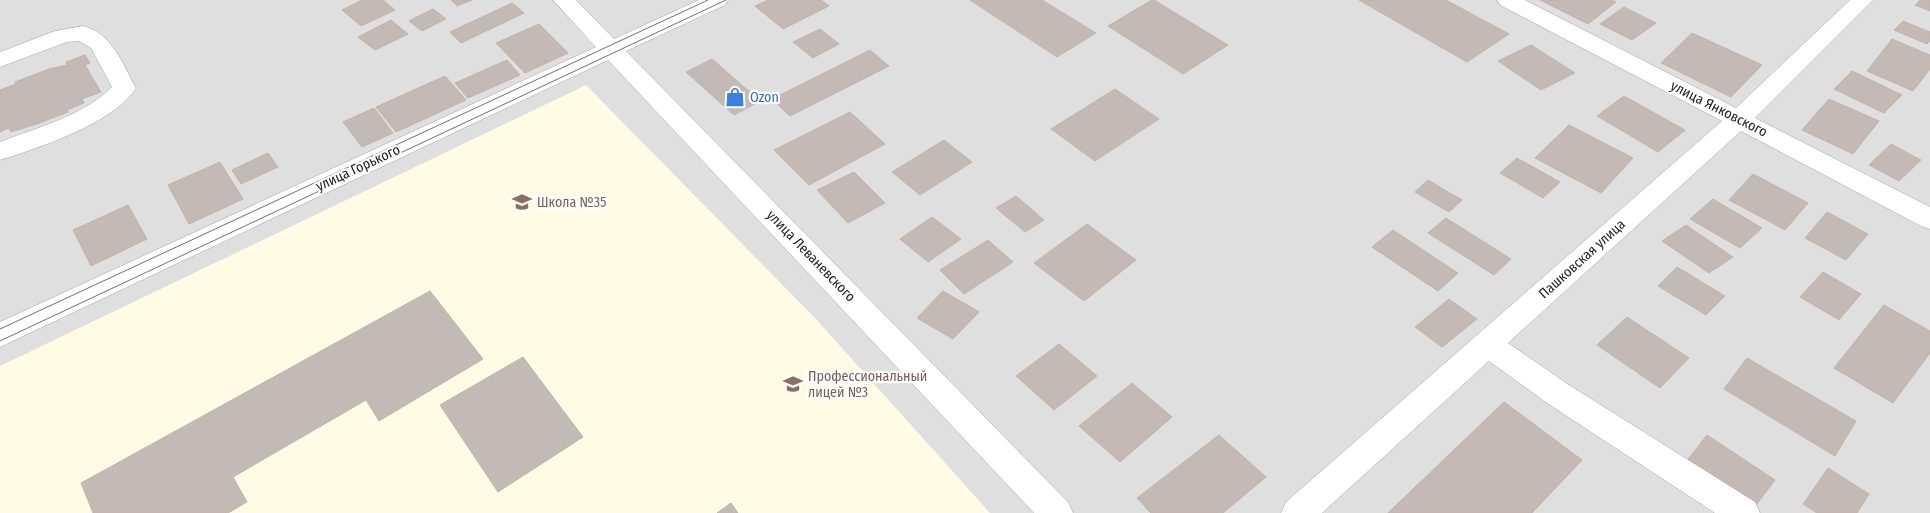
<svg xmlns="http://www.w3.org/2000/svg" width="1930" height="513" viewBox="0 0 1930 513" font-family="'Fira Sans Condensed',sans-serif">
	<rect width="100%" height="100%" fill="#f2ede9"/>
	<path fill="#e0dfdf" d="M 0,0 L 1930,0 L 1930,513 L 0,513 Z"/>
	<path fill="#fffbe4" d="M 586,85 L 815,318 L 990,513 L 0,513 L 0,366 Z"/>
	<path fill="#c3b9b5" stroke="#c4b2ab" d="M 362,0 L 383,0 L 395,10 L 361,26 L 342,10 Z
		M 451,0 L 472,0 L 457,6 Z
		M 768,0 L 821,0 L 829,6 L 783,29 L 755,6 Z
		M 970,0 L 1042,0 L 1096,33 L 1057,57 Z
		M 1152,0 L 1154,0 L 1228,45 L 1183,74 L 1108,26 Z
		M 1359,0 L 1446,0 L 1509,34 L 1467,62 Z
		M 1540,0 L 1612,0 L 1616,2 L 1588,24 Z
		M 1920,0 L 1930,0 L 1930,11 L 1915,5 Z
		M 512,3 L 524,13 L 461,43 L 450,32 Z
		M 1624,7 L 1656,23 L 1632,40 L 1600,24 Z
		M 433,9 L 446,19 L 422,31 L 409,21 Z
		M 391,20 L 408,34 L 375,50 L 358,37 Z
		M 1903,21 L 1930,32 L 1930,41 L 1927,44 L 1894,30 Z
		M 539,24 L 568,53 L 525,73 L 496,43 Z
		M 820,29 L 839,44 L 813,58 L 793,42 Z
		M 1692,33 L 1762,65 L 1731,97 L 1661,63 Z
		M 1892,39 L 1930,55 L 1930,69 L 1913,91 L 1867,71 Z
		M 1531,45 L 1575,73 L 1541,90 L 1498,61 Z
		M 870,50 L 889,66 L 790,116 L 772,99 Z
		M 85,55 L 90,63 L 85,65 L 101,92 L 82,99 L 84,103 L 67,110 L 68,112 L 37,124 L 11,132 L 9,128 L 0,132 L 0,90 L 16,84 L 15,82 L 49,69 L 67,65 L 66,62 Z
		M 712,59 L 760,101 L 734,115 L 686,72 Z
		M 507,60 L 520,75 L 468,98 L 455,83 Z
		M 1852,71 L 1902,95 L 1884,113 L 1834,89 Z
		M 445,76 L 466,100 L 396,132 L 376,107 Z
		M 1115,89 L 1159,119 L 1095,161 L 1051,129 Z
		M 1624,96 L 1685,130 L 1658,152 L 1597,116 Z
		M 1829,99 L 1879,121 L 1853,154 L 1802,130 Z
		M 374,108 L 393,133 L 362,147 L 343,122 Z
		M 850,112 L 885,144 L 809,185 L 774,150 Z
		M 1569,125 L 1633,158 L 1601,193 L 1535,158 Z
		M 944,140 L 972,162 L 920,195 L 892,172 Z
		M 1891,144 L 1921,160 L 1899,181 L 1869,165 Z
		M 268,153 L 278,167 L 241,184 L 232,170 Z
		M 1517,158 L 1560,182 L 1543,198 L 1500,173 Z
		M 220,162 L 243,199 L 189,224 L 168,185 Z
		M 854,172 L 885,203 L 848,223 L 817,190 Z
		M 1753,174 L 1808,203 L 1785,230 L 1729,200 Z
		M 1428,180 L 1462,200 L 1449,212 L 1415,192 Z
		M 1016,196 L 1044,220 L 1025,232 L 996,208 Z
		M 1713,199 L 1762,228 L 1740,248 L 1690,219 Z
		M 128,205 L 147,239 L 91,266 L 73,230 Z
		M 1827,212 L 1868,234 L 1846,260 L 1805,238 Z
		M 932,217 L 961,239 L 928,262 L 900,239 Z
		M 1446,218 L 1511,259 L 1494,275 L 1428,233 Z
		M 1087,224 L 1136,260 L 1084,301 L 1034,263 Z
		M 1686,225 L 1733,257 L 1709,273 L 1662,241 Z
		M 1393,230 L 1458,273 L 1438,291 L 1372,247 Z
		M 988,240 L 1013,262 L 964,294 L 940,270 Z
		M 1677,267 L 1725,296 L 1706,315 L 1658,286 Z
		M 1823,272 L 1861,294 L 1839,320 L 1800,297 Z
		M 430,291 L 483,359 L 379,421 L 366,400 L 233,477 L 247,502 L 228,513 L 93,513 L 81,483 Z
		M 943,291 L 979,312 L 953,339 L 917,318 Z
		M 1449,299 L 1477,319 L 1442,347 L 1415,327 Z
		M 1884,305 L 1930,331 L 1930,353 L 1893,403 L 1834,368 Z
		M 1627,317 L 1689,358 L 1660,388 L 1597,345 Z
		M 1059,344 L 1097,376 L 1054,410 L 1016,376 Z
		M 523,357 L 583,437 L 498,492 L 440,405 Z
		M 1747,358 L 1856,421 L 1835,456 L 1724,389 Z
		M 1132,383 L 1172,417 L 1120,462 L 1079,426 Z
		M 1504,402 L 1582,460 L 1532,513 L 1388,513 Z
		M 1219,435 L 1266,477 L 1223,513 L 1151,513 L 1137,498 Z
		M 1707,435 L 1775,480 L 1750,513 L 1682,467 Z
		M 1828,468 L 1869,494 L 1857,513 L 1817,513 L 1803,504 Z
		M 731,503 L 738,513 L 717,513 Z"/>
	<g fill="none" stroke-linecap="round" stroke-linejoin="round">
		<defs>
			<path id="minor" d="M 553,0 L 576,0 L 614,39 L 699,0 L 728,0 L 725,5 L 626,51 L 1068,502 L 1073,513 L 1034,513 L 608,60 L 0,347 L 0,322 L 596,47 Z
				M 1497,0 L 1525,0 L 1736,108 L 1850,0 L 1873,0 L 1755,118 L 1930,207 L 1930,229 L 1921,226 L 1741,131 L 1508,343 L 1569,385 L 1755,502 L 1760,513 L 1715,513 L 1547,403 L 1489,361 L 1322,513 L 1281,513 L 1286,502 L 1722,121 L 1500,5 Z
				M 83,26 C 113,34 122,63 136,88 C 114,123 39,148 0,160 L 0,142 C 38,127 83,116 112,87 L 91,48 L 79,41 L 67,42 L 0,67 L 0,52 L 55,31 Z"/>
		</defs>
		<use href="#minor" stroke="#a3a3a3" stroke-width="1"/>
		<use href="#minor" fill="#fff" fill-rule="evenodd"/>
		<path stroke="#707070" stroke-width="1" d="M 0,329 L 708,0
			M 0,341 L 726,0"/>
	</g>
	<defs>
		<symbol id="shop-bare" viewBox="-9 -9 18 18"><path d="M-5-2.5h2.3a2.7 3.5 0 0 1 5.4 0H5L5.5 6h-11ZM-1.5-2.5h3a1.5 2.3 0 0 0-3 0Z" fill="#3f7fe0" stroke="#fff" stroke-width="2.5" paint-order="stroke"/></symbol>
		<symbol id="school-bare" viewBox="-9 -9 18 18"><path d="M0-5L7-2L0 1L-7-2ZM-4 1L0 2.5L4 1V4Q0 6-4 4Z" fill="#8d6e63" stroke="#fff" stroke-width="2.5" paint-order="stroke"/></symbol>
		<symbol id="university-bare" viewBox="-9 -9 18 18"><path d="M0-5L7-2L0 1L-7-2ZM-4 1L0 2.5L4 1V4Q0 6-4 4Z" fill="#8d6e63" stroke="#fff" stroke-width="2.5" paint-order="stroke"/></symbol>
	</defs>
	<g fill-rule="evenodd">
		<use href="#shop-bare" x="721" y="83" width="28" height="28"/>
		<use href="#school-bare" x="508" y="188" width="28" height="28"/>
		<use href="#university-bare" x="779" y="370" width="28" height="28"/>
	</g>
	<g text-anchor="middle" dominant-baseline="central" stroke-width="4.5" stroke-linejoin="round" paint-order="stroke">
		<g font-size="14" fill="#366cbe" stroke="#fff" text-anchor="start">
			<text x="750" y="97">Ozon</text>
		</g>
		<g font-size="14" fill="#222" stroke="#fff">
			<text transform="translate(1719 109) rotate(27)">улица Янковского</text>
			<text transform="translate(358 168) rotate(-25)">улица Горького</text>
			<text transform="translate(811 256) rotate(46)">улица Леваневского</text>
			<text transform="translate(1582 259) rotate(-42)">Пашковская улица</text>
		</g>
		<g font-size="14" fill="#785e54" stroke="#fff" text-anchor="start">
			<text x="537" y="202">Школа №35</text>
			<text x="808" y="376">Профессиональный<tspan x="808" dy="16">лицей №3</tspan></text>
		</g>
	</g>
</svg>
